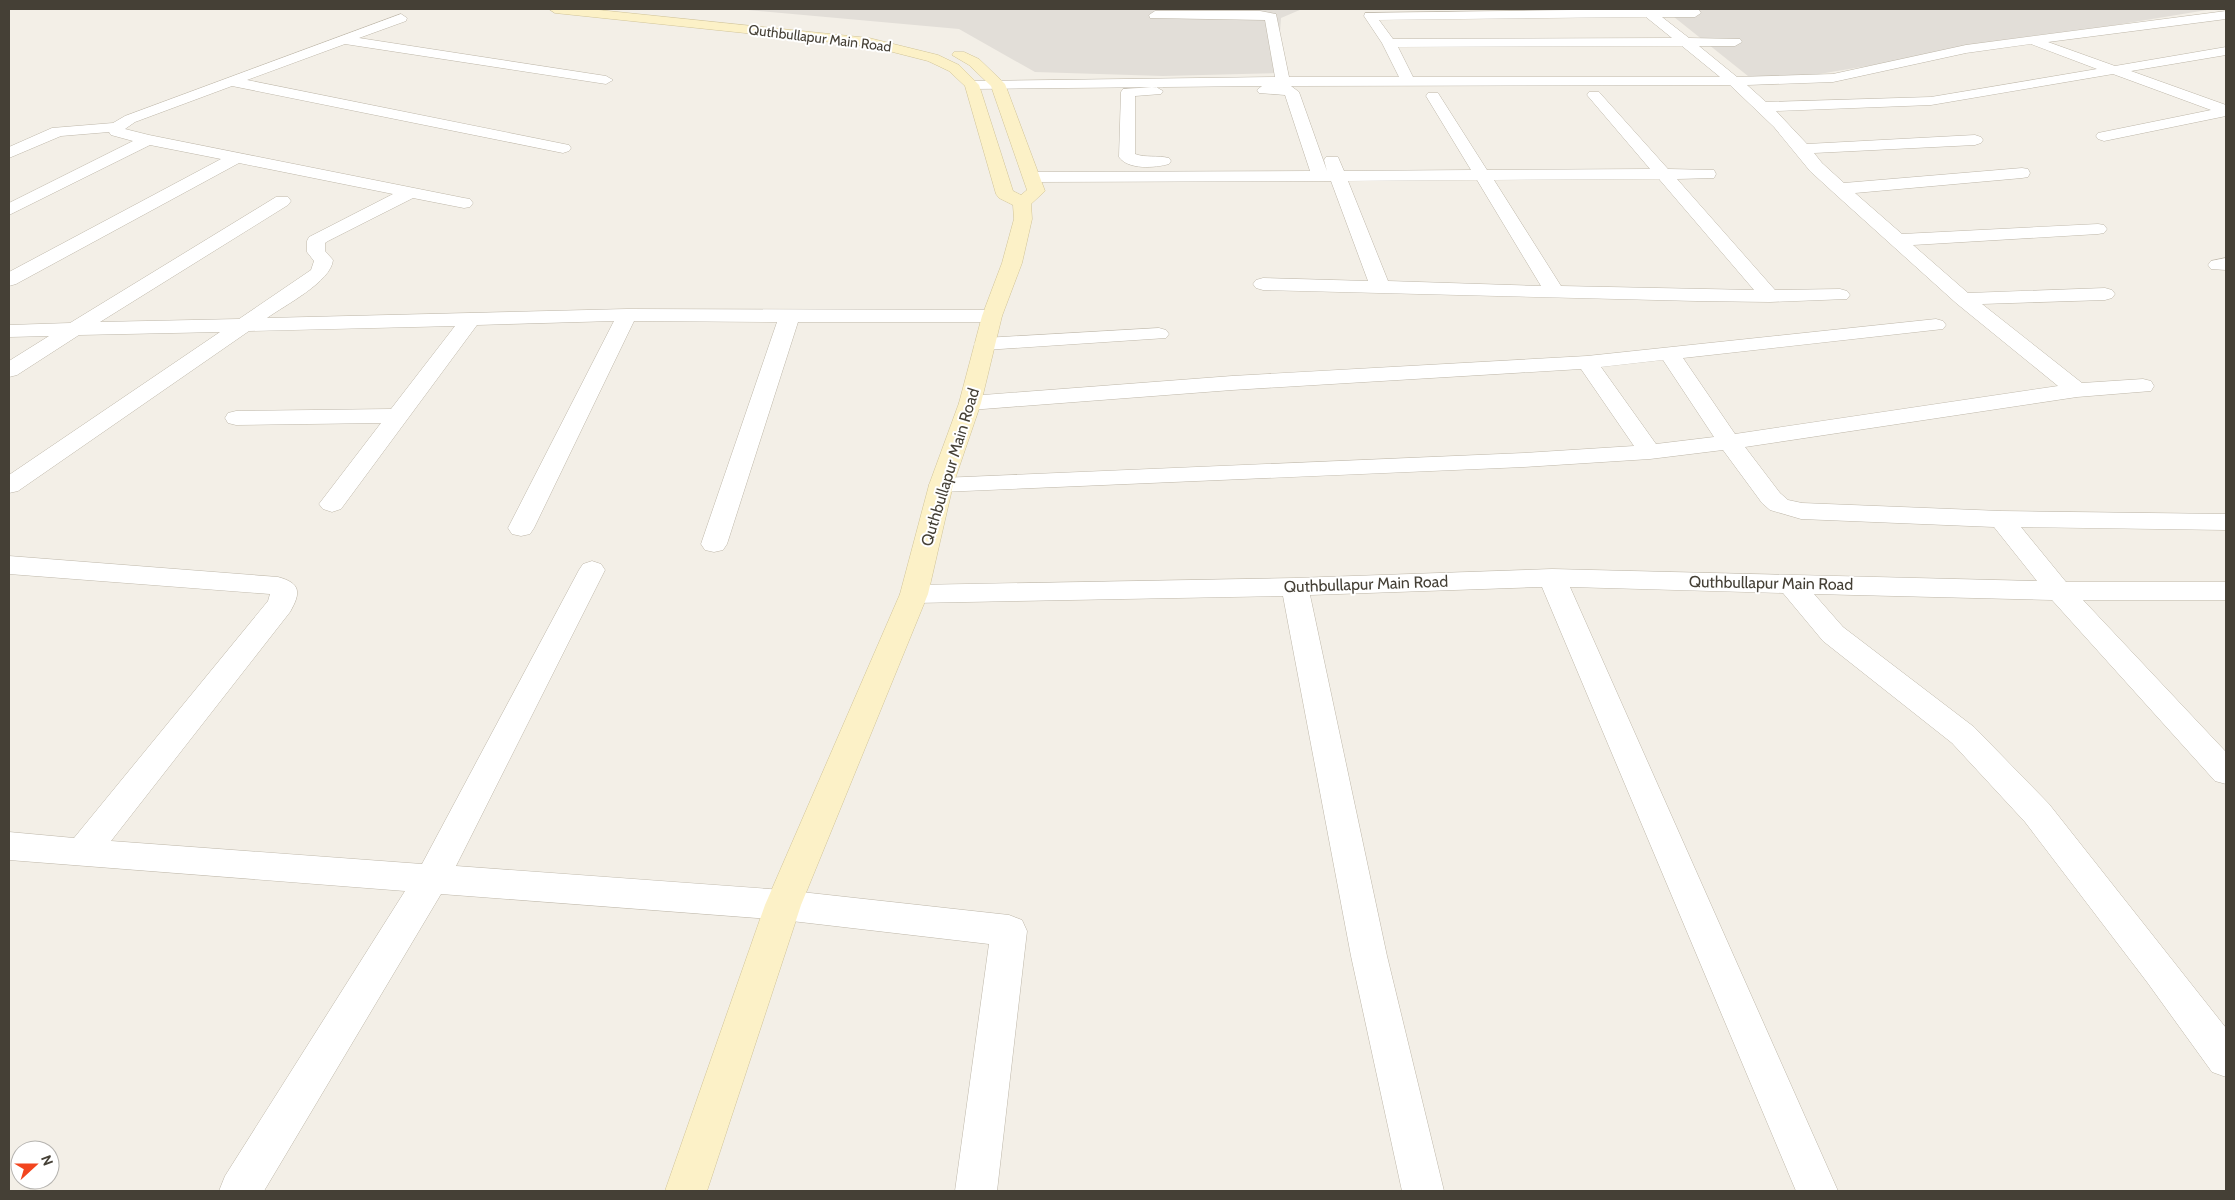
<svg xmlns="http://www.w3.org/2000/svg" width="2235" height="1200" viewBox="0 0 2235 1200" font-family="Cabin,sans-serif">
	<rect width="100%" height="100%" fill="#f3efe7"/>
	<path fill="#e2ded8" d="M 737,9 L 1302,9 L 1281,18 L 1277,73 L 1163,76 L 1035,72 L 959,29 Z
		M 1664,9 L 2213,9 L 1758,84 Z"/>
	<g fill="none" stroke-linecap="round" stroke-linejoin="round">
		<defs>
			<path id="street" d="M 1638,9 L 1699,10 L 1701,13 L 1695,17 L 1662,17 L 1689,38 L 1740,39 L 1742,42 L 1735,46 L 1699,46 L 1737,77 L 1833,74 L 1966,45 L 2226,11 L 2226,19 L 2048,42 L 2115,66 L 2226,47 L 2226,55 L 2131,71 L 2226,105 L 2226,116 L 2104,141 L 2098,139 L 2096,136 L 2098,133 L 2211,110 L 2113,74 L 1931,105 L 1776,111 L 1807,144 L 1975,135 L 1981,137 L 1983,140 L 1981,143 L 1975,145 L 1814,153 L 1822,163 L 1844,183 L 2022,168 L 2028,169 L 2030,173 L 2028,177 L 2022,178 L 1855,193 L 1902,234 L 2098,224 L 2104,225 L 2107,229 L 2104,233 L 2098,234 L 1913,245 L 1968,293 L 2105,288 L 2112,290 L 2115,294 L 2112,298 L 2105,300 L 1982,304 L 2082,383 L 2143,379 L 2151,381 L 2154,386 L 2151,391 L 2077,397 L 1745,447 L 1780,493 L 1788,500 L 1802,503 L 2001,511 L 2226,514 L 2226,530 L 2021,527 L 2066,582 L 2226,582 L 2226,600 L 2083,600 L 2226,752 L 2226,784 L 2215,781 L 2052,600 L 1814,594 L 1843,627 L 1974,727 L 2049,804 L 2226,1028 L 2226,1077 L 2212,1072 L 2147,982 L 2025,822 L 1952,743 L 1823,641 L 1783,593 L 1570,587 L 1838,1191 L 1796,1191 L 1542,587 L 1310,595 L 1387,956 L 1444,1191 L 1402,1191 L 1351,956 L 1283,596 L 914,603 L 904,600 L 900,594 L 904,588 L 914,585 L 1295,578 L 1552,569 L 2037,581 L 1994,527 L 1801,519 L 1770,510 L 1762,503 L 1723,450 L 1650,459 L 1524,467 L 941,492 L 932,490 L 929,485 L 932,480 L 941,478 L 1524,453 L 1634,446 L 1581,369 L 1232,390 L 970,410 L 962,408 L 959,403 L 962,398 L 970,396 L 1232,376 L 1587,356 L 1936,319 L 1943,321 L 1946,325 L 1943,329 L 1683,358 L 1735,434 L 2058,386 L 1956,303 L 1834,193 L 1810,171 L 1774,127 L 1730,85 L 1291,86 L 1299,92 L 1327,171 L 1324,160 L 1326,157 L 1338,157 L 1344,171 L 1471,170 L 1426,96 L 1428,93 L 1438,93 L 1487,170 L 1650,169 L 1587,95 L 1589,92 L 1599,92 L 1668,169 L 1714,170 L 1716,174 L 1714,178 L 1677,179 L 1775,290 L 1840,289 L 1847,291 L 1850,295 L 1847,299 L 1770,302 L 1696,301 L 1263,290 L 1256,288 L 1253,284 L 1256,280 L 1263,278 L 1368,281 L 1331,181 L 1032,182 L 1026,181 L 1024,177 L 1026,173 L 1032,172 L 1310,171 L 1285,95 L 1259,93 L 1257,90 L 1262,86 L 972,89 L 965,85 L 972,81 L 1275,77 L 1265,20 L 1150,18 L 1149,15 L 1155,11 L 1260,11 L 1276,14 L 1289,77 L 1399,77 L 1382,43 L 1364,16 L 1365,13 ZM 1646,17 L 1672,38 L 1393,39 L 1379,20 ZM 2031,44 L 2097,69 L 1931,97 L 1766,102 L 1747,85 L 1833,82 L 1966,53 ZM 1682,46 L 1720,77 L 1413,77 L 1398,47 ZM 1659,179 L 1754,290 L 1561,286 L 1494,180 ZM 1477,180 L 1541,286 L 1388,281 L 1348,181 ZM 1663,360 L 1714,437 L 1656,444 L 1601,367 Z
				M 401,14 L 407,18 L 406,21 L 359,38 L 606,76 L 613,80 L 606,84 L 345,44 L 247,80 L 569,145 L 571,148 L 569,151 L 563,153 L 232,86 L 135,122 L 125,129 L 149,135 L 464,198 L 470,199 L 473,203 L 470,207 L 464,208 L 413,198 L 328,241 L 325,243 L 325,251 L 333,260 C 331,282 285,305 267,318 L 627,309 L 992,310 L 999,312 L 1002,316 L 999,320 L 992,322 L 798,322 L 727,544 L 723,550 L 714,552 L 705,550 L 701,544 L 777,322 L 634,321 L 534,528 L 530,534 L 521,536 L 512,534 L 508,528 L 614,321 L 477,325 L 341,509 L 332,512 L 323,509 L 319,504 L 381,423 L 236,425 L 228,423 L 225,418 L 228,413 L 236,411 L 391,409 L 455,326 L 249,331 L 18,491 L 9,493 L 9,475 L 220,332 L 79,335 L 17,375 L 9,377 L 9,361 L 49,336 L 9,337 L 9,325 L 70,323 L 276,197 L 288,197 L 291,201 L 288,205 L 100,322 L 239,319 L 311,270 L 314,261 L 307,252 L 307,241 L 309,237 L 393,194 L 239,163 L 16,284 L 9,286 L 9,272 L 221,159 L 150,145 L 9,215 L 9,203 L 133,141 L 111,135 L 109,132 L 61,136 L 9,158 L 9,147 L 52,128 L 113,123 L 125,116 Z
				M 1156,87 L 1163,91 L 1161,94 L 1135,96 L 1135,154 C 1146,158 1157,155 1169,158 L 1171,161 L 1169,164 C 1155,168 1128,170 1119,157 L 1121,92 L 1123,89 Z
				M 2226,258 L 2226,270 L 2211,269 L 2208,265 L 2211,261 Z
				M 1159,328 L 1166,330 L 1169,334 L 1166,338 L 985,350 L 978,348 L 974,344 L 978,340 L 985,338 Z
				M 9,556 L 278,577 C 301,583 301,593 290,612 L 111,841 L 422,864 L 579,570 L 583,564 L 592,561 L 601,564 L 605,570 L 456,866 L 783,890 L 1009,915 L 1022,920 L 1027,931 L 997,1191 L 955,1191 L 989,944 L 783,920 L 441,894 L 264,1191 L 219,1191 L 225,1176 L 405,891 L 9,860 L 9,832 L 74,838 L 268,601 L 270,594 L 9,574 Z"/>
			<path id="secondary" d="M 549,9 L 589,9 L 869,38 L 938,55 L 959,65 L 979,85 L 1013,191 L 1021,195 L 1027,190 L 991,86 L 969,65 L 952,55 L 954,52 L 964,52 L 979,59 L 1005,84 L 1045,191 L 1031,204 L 1032,219 L 1022,263 L 1002,316 L 981,403 L 953,485 L 928,594 L 801,905 L 707,1191 L 665,1191 L 765,905 L 900,594 L 929,485 L 959,403 L 982,316 L 1002,263 L 1014,219 L 1013,205 L 999,198 L 996,194 L 965,86 L 949,71 L 928,61 L 869,46 L 555,13 Z"/>
		</defs>
		<use href="#street" stroke="#beb7a9" stroke-width="1"/>
		<use href="#secondary" stroke="#d1c498" stroke-width="1"/>
		<use href="#street" fill="#fff" fill-rule="evenodd"/>
		<use href="#secondary" fill="#fcf1c7" fill-rule="evenodd"/>
	</g>
	<g text-anchor="middle" dominant-baseline="central" stroke-width="4" stroke-linejoin="round" paint-order="stroke">
		<g font-size="14" fill="#454036" stroke="#fff">
			<text transform="translate(820 38) rotate(7)">Quthbullapur Main Road</text>
		</g>
		<g font-size="16" fill="#454036" stroke="#fff">
			<text transform="translate(950 467) rotate(-73)">Quthbullapur Main Road</text>
			<text transform="translate(1771 583) rotate(1)">Quthbullapur Main Road</text>
			<text transform="translate(1366 584) rotate(-2)">Quthbullapur Main Road</text>
		</g>
	</g>
	<rect width="2235" height="1200" fill="none" stroke="#454036" stroke-width="20"/>
	<g transform="translate(35 1165) rotate(69)"><circle r="24" fill="#ffffff" stroke="#b5b3af"/>
	<path d="M0-4L9 19L0 12L-9 19Z" fill="#f2451e"/>
	<text y="-8" font-size="14" font-weight="bold" text-anchor="middle" fill="#454036">N</text>
	</g>
</svg>
